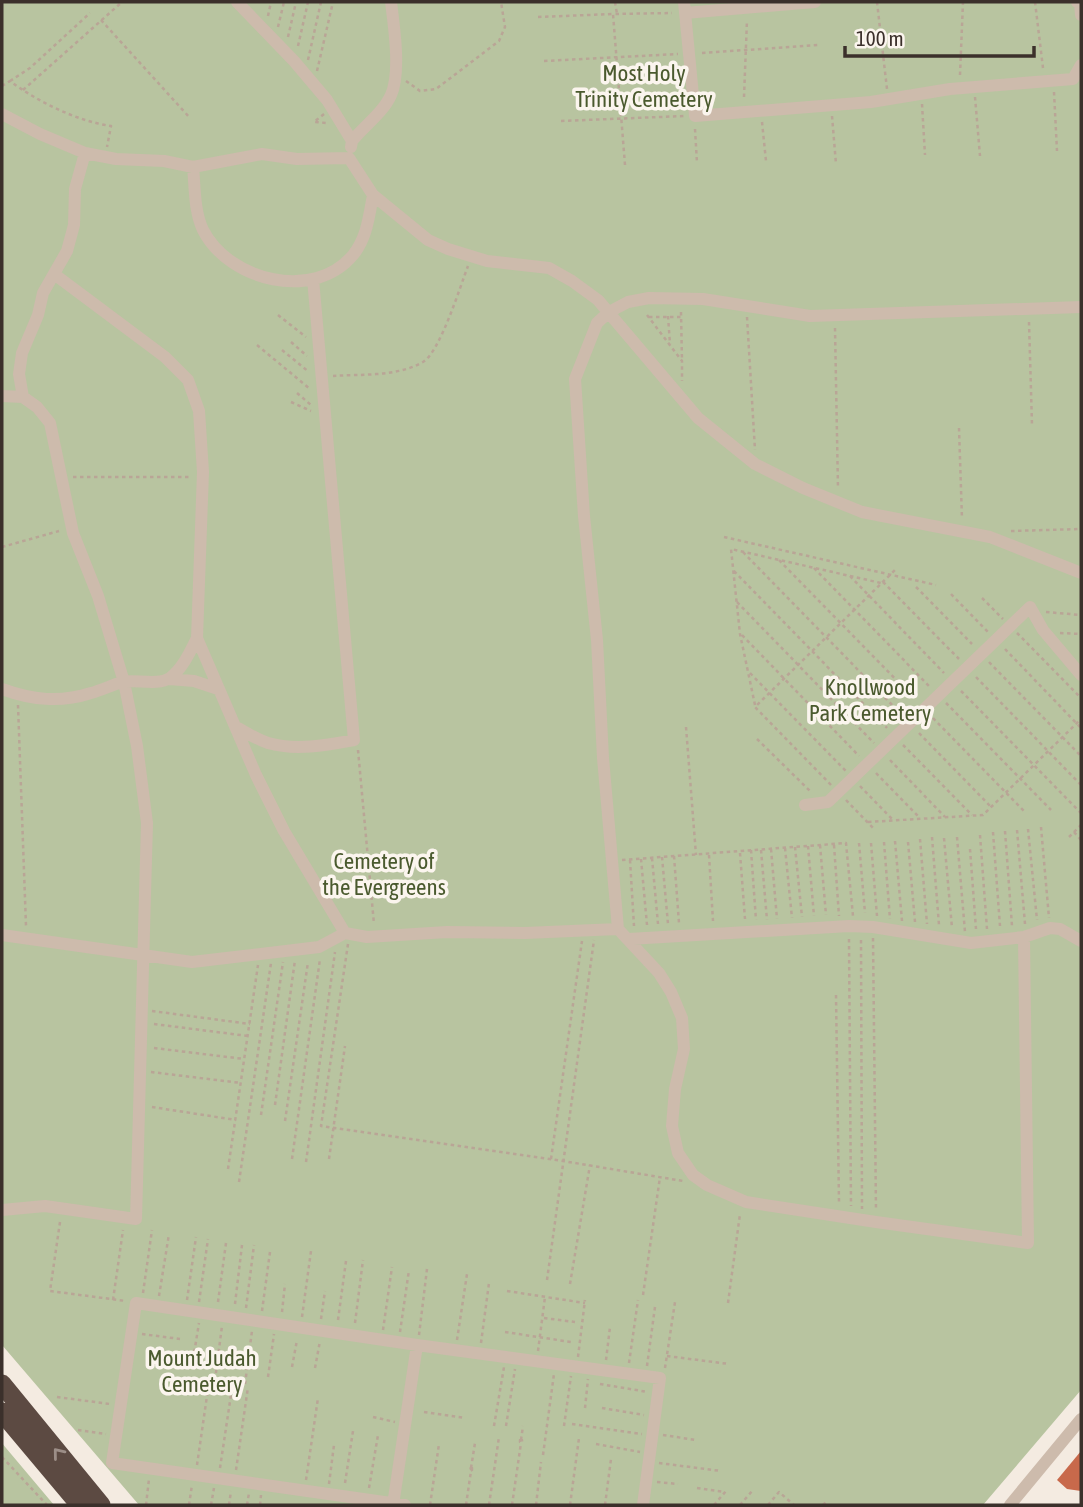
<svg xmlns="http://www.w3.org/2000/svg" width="1083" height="1507" viewBox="0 0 1083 1507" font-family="'Asap Condensed',sans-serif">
	<rect width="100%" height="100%" fill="#f4ebe1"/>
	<path fill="#b8c4a0" d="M 2,2 L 1081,2 L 1081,1390 L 983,1505 L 139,1505 L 2,1345 Z
		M 2,1443 L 6,1448 L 54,1505 L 2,1505 Z"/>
	<path fill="#c8694b" d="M 1081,1451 L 1081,1491 L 1067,1489 L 1057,1480 Z"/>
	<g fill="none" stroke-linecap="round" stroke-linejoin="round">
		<path stroke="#b9a596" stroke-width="2.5" stroke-dasharray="3.5 3.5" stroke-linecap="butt" d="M 615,2 L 617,14
			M 877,2 L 887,89
			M 1035,2 L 1043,68
			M 268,16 L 271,2
			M 538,17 L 613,14
			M 101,20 L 190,118
			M 278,27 L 284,2
			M 288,37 L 296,2
			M 298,46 L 308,2
			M 702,53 L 818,45
			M 308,60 L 321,2
			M 544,61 L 678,54
			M 317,71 L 333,2
			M 960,75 L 963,2
			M 10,81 L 30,68 L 90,13
			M 406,81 L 420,91 L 436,89 L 499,41 L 505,27 L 501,2
			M 2,86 L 10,81 C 38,102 77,121 111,126 L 107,147
			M 23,90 L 122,2
			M 1054,92 L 1057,151
			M 744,97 L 747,20
			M 975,97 L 980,156
			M 922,104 L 925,155
			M 324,114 L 314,122 L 327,123
			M 832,116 L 836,164
			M 561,121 L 684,116
			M 762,122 L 766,161
			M 695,129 L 697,163
			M 625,165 L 613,14 L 672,13
			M 681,312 L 682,361
			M 278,315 L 306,337
			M 647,315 L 682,361 L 682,381
			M 668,316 L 670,344
			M 649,317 L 681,317
			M 747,317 L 755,450
			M 1029,322 L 1032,425
			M 835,328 L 838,489
			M 291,342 L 307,356
			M 257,345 L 310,389
			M 282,350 L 309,372
			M 333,376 C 361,374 397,377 423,362 C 440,352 460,287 468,266
			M 297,393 L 311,405
			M 291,402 L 311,411
			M 959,428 L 962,519
			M 73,477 L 192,477
			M 1011,531 L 1081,529
			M 724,537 L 936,585
			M 2,547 L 59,531
			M 743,552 L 902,715
			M 779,560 L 916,700
			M 814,568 L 929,686
			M 734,571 L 887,728
			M 850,576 L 944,673
			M 883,582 L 959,659
			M 916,587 L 972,644
			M 951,594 L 988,632
			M 982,598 L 1003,619
			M 737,602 L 874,743
			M 1046,612 L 1081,615
			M 1017,633 L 1081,698
			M 1060,633 L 1081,634
			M 742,635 L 859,756
			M 1005,649 L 1081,728
			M 989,662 L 1081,756
			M 750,673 L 846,771
			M 976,677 L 1081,785
			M 961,691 L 1081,813
			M 946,703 L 1051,810
			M 18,705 L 26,926
			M 755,705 L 740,634 L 731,549 L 881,583
			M 933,718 L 1024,811
			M 686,727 L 696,855
			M 919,733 L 991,807
			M 757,739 L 810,791
			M 903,745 L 972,815
			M 358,750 L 374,924
			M 890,760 L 945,817
			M 876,773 L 920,818
			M 831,785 L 755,707 L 895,570
			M 860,786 L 892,819
			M 846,800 L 875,830
			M 868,822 L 983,815 L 1081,719
			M 1041,827 L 1049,918
			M 1028,829 L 1037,920
			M 1017,830 L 1025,924
			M 1005,831 L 1012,926
			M 993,832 L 1000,926
			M 1074,832 L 1081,840
			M 980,835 L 987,929
			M 932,837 L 939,925
			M 957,837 L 965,932
			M 1069,837 L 1081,825
			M 944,838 L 952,928
			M 920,839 L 927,924
			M 895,841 L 902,921
			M 884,842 L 890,919
			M 908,842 L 915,922
			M 859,843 L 865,913
			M 871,843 L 877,916
			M 820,845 L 826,915
			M 834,845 L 839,916
			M 808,846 L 814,916
			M 795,847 L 802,917
			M 785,848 L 792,918
			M 771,849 L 777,919
			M 970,849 L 976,929
			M 751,850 L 756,920
			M 761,850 L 767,920
			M 740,853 L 745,919
			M 709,855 L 713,921
			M 674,856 L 679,923
			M 662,857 L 668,924
			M 652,858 L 658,924
			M 641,859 L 647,925
			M 622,860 L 846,843 L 853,916
			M 630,860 L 634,926
			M 873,938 L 876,1211
			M 849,939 L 851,1206
			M 861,940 L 862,1209
			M 348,944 L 321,1126 L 563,1161 L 683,1181
			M 836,995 L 839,1203
			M 152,1011 L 250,1024
			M 154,1024 L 248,1036
			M 154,1048 L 244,1059
			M 151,1072 L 241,1083
			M 275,1105 L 295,960
			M 152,1107 L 236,1120
			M 261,1115 L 283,962
			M 285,1121 L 308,962
			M 292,1159 L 320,959
			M 329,1159 L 345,1046
			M 551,1159 L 582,941
			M 306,1162 L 335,952
			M 228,1169 L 258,965
			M 239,1182 L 271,963
			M 60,1222 L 50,1291 L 126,1301
			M 547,1280 L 594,940
			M 570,1284 L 590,1165
			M 507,1291 L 585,1303
			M 143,1293 L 152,1230
			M 643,1295 L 660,1177
			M 159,1296 L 169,1234
			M 113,1300 L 123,1230
			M 187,1300 L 196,1237
			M 199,1302 L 208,1239
			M 218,1302 L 226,1243
			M 728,1303 L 740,1214
			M 235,1304 L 242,1245
			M 246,1308 L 254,1245
			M 262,1311 L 270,1252
			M 282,1312 L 285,1284
			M 302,1317 L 311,1251
			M 544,1318 L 575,1322
			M 321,1319 L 325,1291
			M 338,1320 L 346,1261
			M 355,1323 L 363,1260
			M 383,1330 L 392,1267
			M 400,1332 L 409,1270
			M 505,1332 L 571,1342
			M 142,1334 L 180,1339
			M 419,1335 L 427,1269
			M 457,1340 L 467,1274
			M 481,1343 L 489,1283
			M 538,1351 L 545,1297
			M 667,1356 L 729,1364
			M 578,1357 L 585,1300
			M 606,1360 L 610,1327
			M 629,1363 L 638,1300
			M 192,1366 L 199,1323
			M 647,1366 L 655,1307
			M 292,1367 L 297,1340
			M 315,1368 L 320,1341
			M 665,1368 L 675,1302
			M 268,1377 L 274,1334
			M 215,1380 L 222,1326
			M 245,1384 L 252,1331
			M 600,1384 L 648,1392
			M 57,1397 L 110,1404
			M 585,1408 L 588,1379
			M 602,1408 L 644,1415
			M 424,1412 L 465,1418
			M 373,1417 L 395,1422
			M 572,1424 L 642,1434
			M 494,1426 L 504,1367
			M 506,1426 L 515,1369
			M 564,1426 L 571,1376
			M 78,1430 L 106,1434
			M 663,1435 L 696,1440
			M 520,1440 L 522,1440 L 522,1443 L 520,1442 Z
			M 521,1440 L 523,1426
			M 596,1444 L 640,1452
			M 543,1455 L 554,1374
			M 2,1457 L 47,1505
			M 659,1463 L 721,1471
			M 197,1465 L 209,1382
			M 220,1468 L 232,1388
			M 471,1468 L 475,1443
			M 472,1468 L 472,1470 L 470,1471 L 469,1469 Z
			M 236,1470 L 248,1387
			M 306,1480 L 318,1398
			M 657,1482 L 678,1484
			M 345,1483 L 353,1431
			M 329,1484 L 334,1445
			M 369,1488 L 378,1435
			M 697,1488 L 724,1492
			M 146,1505 L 149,1479
			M 189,1505 L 192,1485
			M 211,1505 L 214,1488
			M 229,1505 L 231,1491
			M 247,1505 L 249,1493
			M 260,1505 L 261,1495
			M 430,1505 L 439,1444
			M 466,1505 L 471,1471
			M 489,1505 L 499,1437
			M 512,1505 L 521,1443
			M 536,1505 L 541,1462
			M 570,1505 L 579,1438
			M 605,1505 L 611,1459
			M 714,1505 L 726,1491
			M 740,1505 L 753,1490
			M 768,1505 L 779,1492 L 794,1505
			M 823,1505 L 827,1501"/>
		<path stroke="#cdbbac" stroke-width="12" d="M 237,2 L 294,61 L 327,100 L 352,141
			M 684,2 L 695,116 L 871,102 L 950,89 L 1073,79 L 1081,65
			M 1077,2 L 1080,3 L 1081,15
			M 685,13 L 815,2
			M 2,114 L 40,134 L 85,153 L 116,159 L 164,161 L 193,167 L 262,154 L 297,159 L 349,158 L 373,195 L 428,240 L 448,249 L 487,261 L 549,268 L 572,281 L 598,300 L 698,418 L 755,464 L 803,488 L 862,512 L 990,537 L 1081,573
			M 351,147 L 352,141 C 364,126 383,113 391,95 C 401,73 394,26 391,2
			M 193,167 C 195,187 194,211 203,230 C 229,281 314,302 353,255 C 367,238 369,216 373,195
			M 2,396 L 23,397 L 37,407 L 50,423 L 73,533 L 98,596 L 124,682 L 137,746 L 147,823 L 136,1219 L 45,1206 L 2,1210
			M 23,397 L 19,374 L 22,353 L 38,315 L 43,293 L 67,251 L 74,225 L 75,189 L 85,153
			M 197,638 L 256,775 L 284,831 L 345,933
			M 169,679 L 194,681 L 218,689
			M 2,689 C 32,700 60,703 91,693 C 102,690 112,685 122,682 C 136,679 157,686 170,678 C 183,668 190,652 197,638 L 203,472 L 199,411 L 188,380 L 165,357 L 54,274
			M 238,728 C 247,733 258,740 268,743 C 296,751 327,745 354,740 L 313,279
			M 805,805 L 828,802 L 1030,607 L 1043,630 L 1081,675
			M 2,935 L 192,962 L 319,947 L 345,933 L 367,937 L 447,932 L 525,933 L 618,929
			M 1024,937 L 1028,1243 L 876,1222 L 746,1202 L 707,1185 L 693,1175 L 678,1153 L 672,1126 L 675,1089 L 684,1049 L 682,1018 L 671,992 L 659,973 L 618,929 L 603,758 L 597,640 L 584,516 L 575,379 L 597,323 L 609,312 L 628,302 L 649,298 L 703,299 L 810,316 L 1081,307
			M 629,939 L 849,926 L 873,927 L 971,943 L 1024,937 L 1050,928 L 1060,929 L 1081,941
			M 393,1505 L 417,1345
			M 405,1505 L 112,1463 L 136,1303 L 417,1345 L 660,1378 L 643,1505
			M 1010,1505 L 1081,1419"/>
		<path stroke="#5c4a42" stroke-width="19" d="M 2,1384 L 101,1505
			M 2,1412 L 80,1505"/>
	</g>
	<defs><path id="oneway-chevron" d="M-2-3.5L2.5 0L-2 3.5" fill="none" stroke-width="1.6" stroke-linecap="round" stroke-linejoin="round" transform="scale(1.75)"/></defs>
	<use stroke="#9c8e87" href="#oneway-chevron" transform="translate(58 1453) rotate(-129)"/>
	<g text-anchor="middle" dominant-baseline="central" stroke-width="7" stroke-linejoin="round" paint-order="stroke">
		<g font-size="23" fill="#4a5a2e" stroke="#fbf5ee">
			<text x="644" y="73">Most Holy<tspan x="644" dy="26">Trinity Cemetery</tspan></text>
			<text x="870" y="687">Knollwood<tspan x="870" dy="26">Park Cemetery</tspan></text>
			<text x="384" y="861">Cemetery of<tspan x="384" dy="26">the Evergreens</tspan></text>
			<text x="202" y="1358">Mount Judah<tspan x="202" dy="26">Cemetery</tspan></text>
		</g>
	</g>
	<rect width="1083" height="1507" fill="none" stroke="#3b302b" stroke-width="7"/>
	<path d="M845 46v10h189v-10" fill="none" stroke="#3b302b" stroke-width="3.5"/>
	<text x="856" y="46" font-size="21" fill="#3b302b" stroke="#fbf5ee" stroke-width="5" paint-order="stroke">100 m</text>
</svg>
